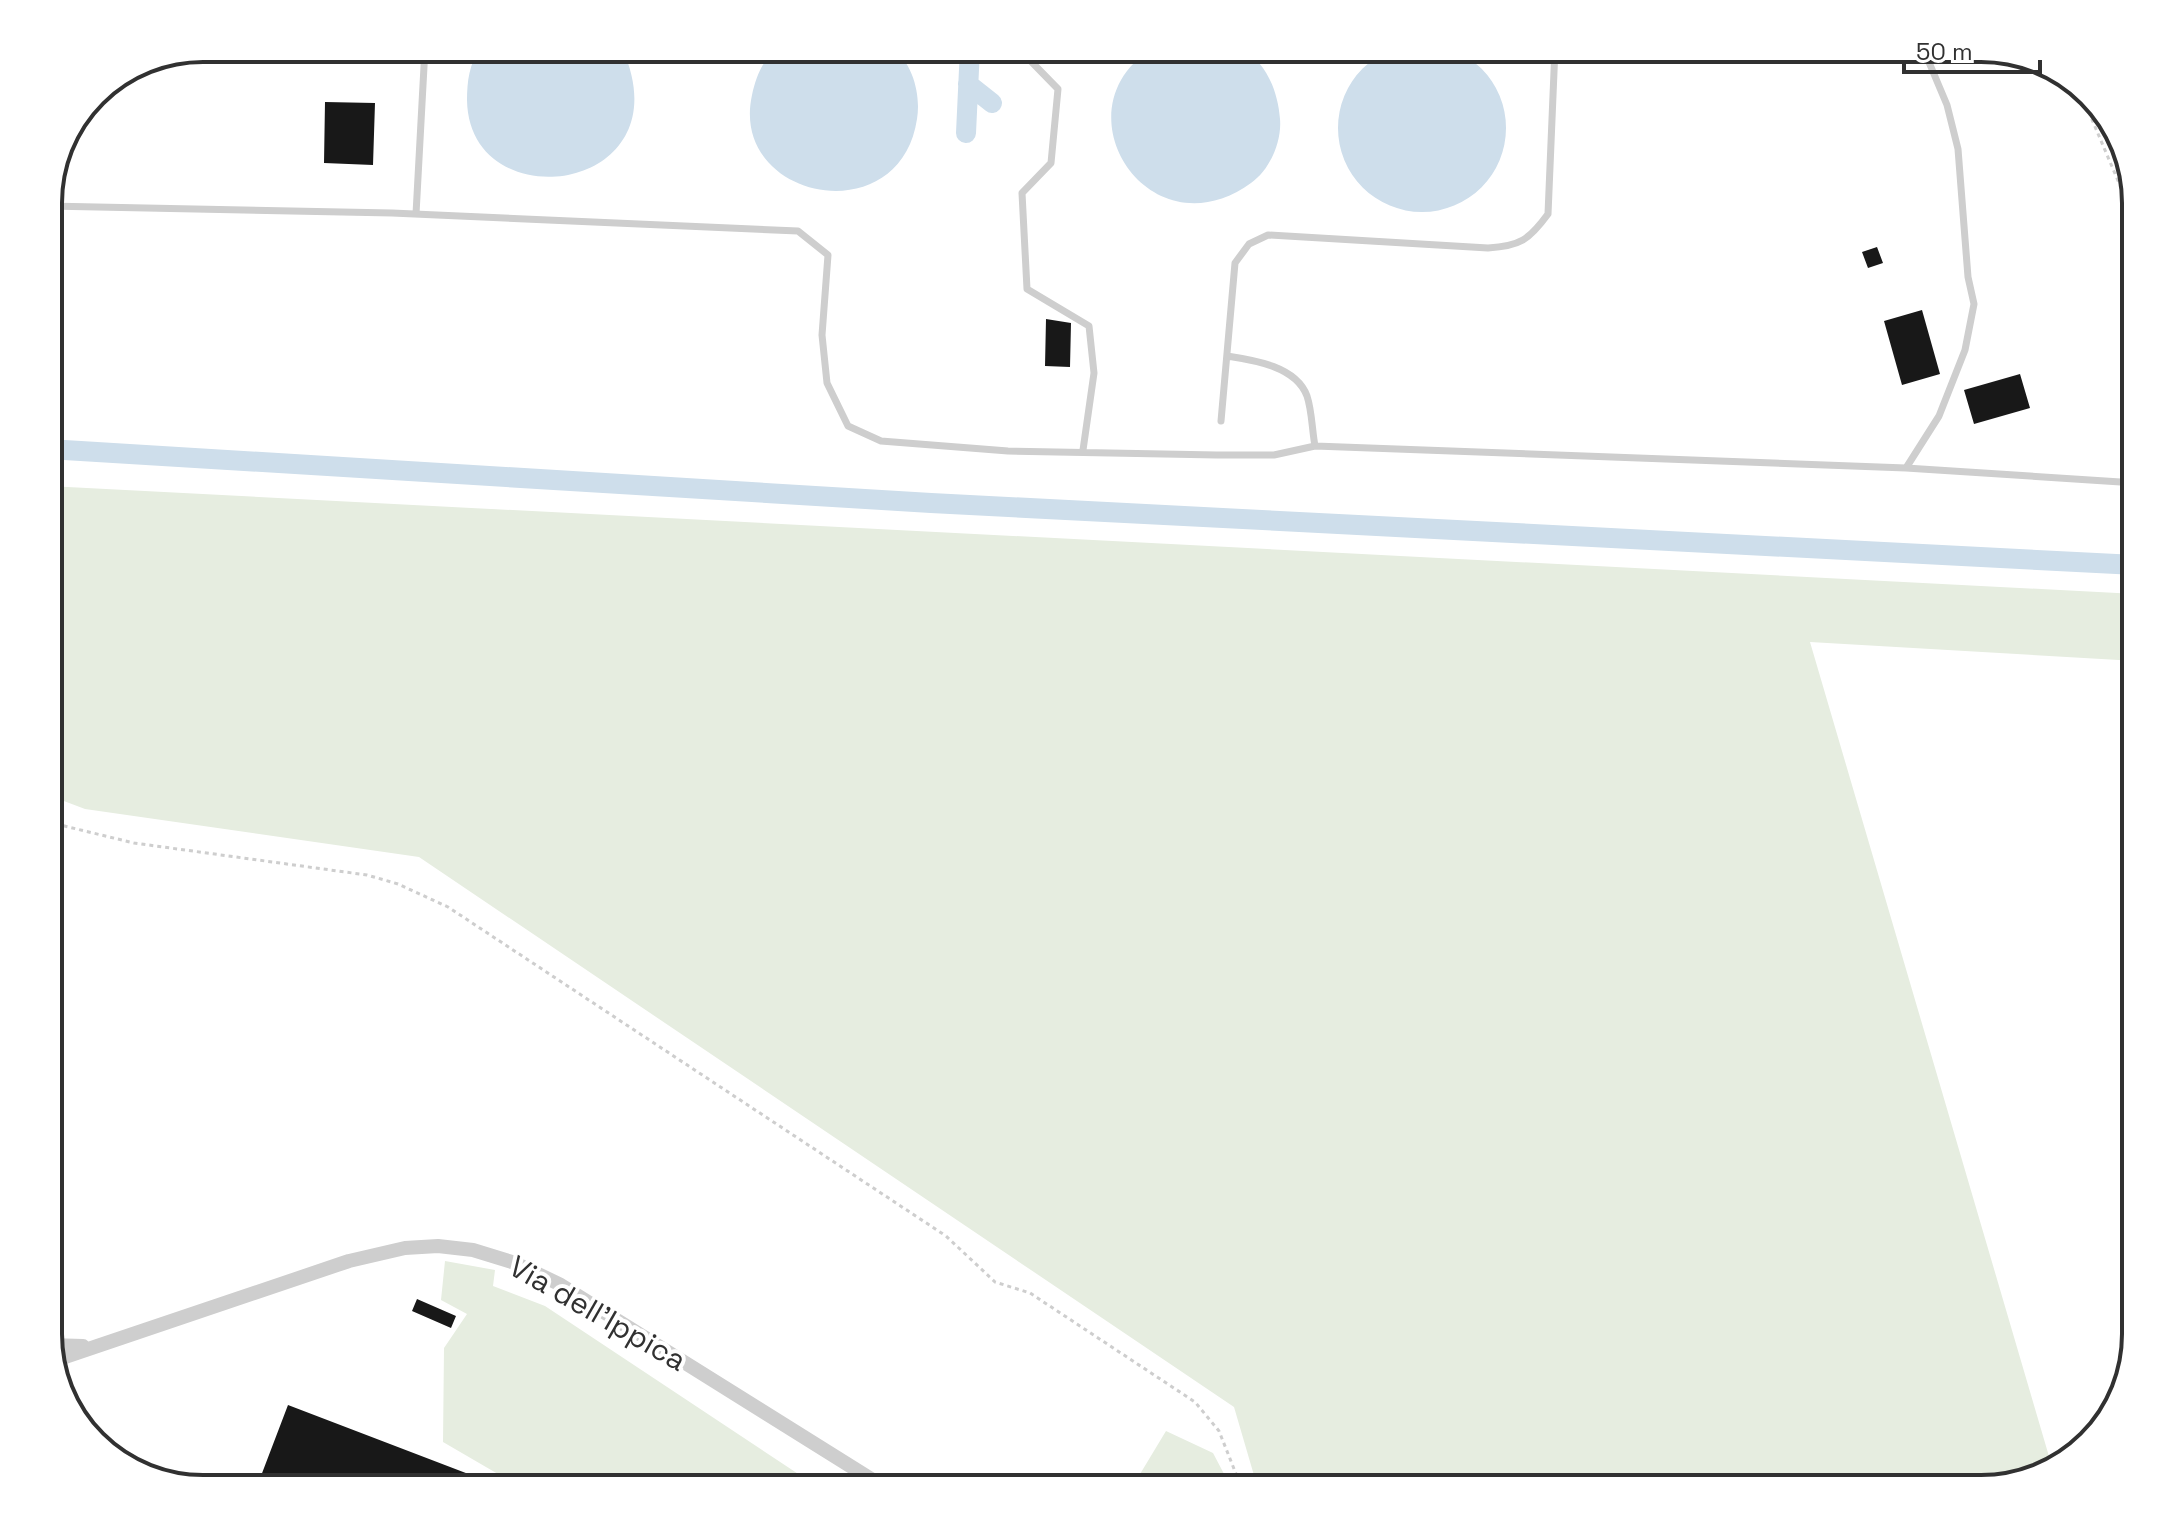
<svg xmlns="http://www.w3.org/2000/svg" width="2184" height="1537" viewBox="0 0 2184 1537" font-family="'Space Grotesk',sans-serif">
	<rect width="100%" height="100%" fill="#fff"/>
	<path fill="#e6ede0" d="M 48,486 L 2136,594 L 2136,661 L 1810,642 L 2053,1470 L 1981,1489 L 1258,1489 L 1234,1407 L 419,857 L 85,809 L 48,795 Z
		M 445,1261 L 495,1270 L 493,1286 L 545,1306 L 821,1489 L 524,1489 L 443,1442 L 444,1348 L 467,1314 L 441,1300 Z
		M 1166,1431 L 1213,1453 L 1232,1489 L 1131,1489 Z"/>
	<path fill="#cedeeb" d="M1338 128a84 84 0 1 1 168 0a84 84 0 1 1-168 0Z
		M 481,48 L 622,48 C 688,193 469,223 467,100 C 467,82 469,63 481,48 Z
		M 777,48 L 893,48 C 913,64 921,95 917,119 C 900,234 729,200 752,95 C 756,77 762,61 777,48 Z
		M 1153,48 L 1240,48 C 1266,61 1278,91 1280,119 C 1282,141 1270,170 1251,183 C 1149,257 1054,109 1153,48 Z"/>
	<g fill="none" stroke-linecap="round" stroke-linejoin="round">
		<path stroke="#cedeeb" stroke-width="20" d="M 760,48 L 769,55
			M 968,84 L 992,103
			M 966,133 L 970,48
			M 48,449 L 931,503 L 2136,565"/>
	</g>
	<path fill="#181818" d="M 325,102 L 375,103 L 373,165 L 324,163 Z
		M 1877,247 L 1883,263 L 1868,268 L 1862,252 Z
		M 1922,310 L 1940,374 L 1902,385 L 1884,321 Z
		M 1046,319 L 1071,323 L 1070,367 L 1045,366 Z
		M 2020,374 L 2030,408 L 1974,424 L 1964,390 Z
		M 417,1299 L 456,1316 L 451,1328 L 412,1311 Z
		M 288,1405 L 505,1488 L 504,1489 L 256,1489 Z"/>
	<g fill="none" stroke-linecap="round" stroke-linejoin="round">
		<path stroke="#cecece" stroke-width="3" stroke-dasharray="4 4" stroke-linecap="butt" d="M 2076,82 L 2136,223
			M 48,822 L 134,843 L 367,875 L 398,884 L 448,907 L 946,1236 L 995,1282 L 1030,1293 L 1195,1402 L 1219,1431 L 1242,1489"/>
		<path stroke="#cecece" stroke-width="7" d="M 1018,48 L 1058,89 L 1051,163 L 1022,193 L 1027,289 L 1089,326 L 1094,373 L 1083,450
			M 48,206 L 392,213 L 798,231 L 828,255 L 822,335 L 827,383 L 848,426 L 881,441 L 1008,451 L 1217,455 L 1274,455 L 1315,446 L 1906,468 L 1939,416 L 1965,350 L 1974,304 L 1968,277 L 1958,149 L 1947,105 L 1923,48
			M 416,214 L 425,48
			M 1227,356 C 1253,360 1296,366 1307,396 C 1312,411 1312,430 1315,446
			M 1221,421 L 1235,263 L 1249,244 L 1268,235 L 1488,248 C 1520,246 1529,240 1548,214 L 1555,48
			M 1906,468 L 2136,483"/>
		<path stroke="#cecece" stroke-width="14" d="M 49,1345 L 83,1346
			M 53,1361 L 349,1261 L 405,1248 L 438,1246 L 473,1250 L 515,1263 L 559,1284 L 887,1489"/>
	</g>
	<g text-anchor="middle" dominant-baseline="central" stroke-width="8" stroke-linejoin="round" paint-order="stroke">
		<g font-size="30" fill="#313131" stroke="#fff">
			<text transform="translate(598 1313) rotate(30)">Via dell'Ippica</text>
		</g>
	</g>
	<path d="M0 0H2184V1537H0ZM203 62H1981A141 141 0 0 1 2122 203V1334A141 141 0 0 1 1981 1475H203A141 141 0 0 1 62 1334V203A141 141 0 0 1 203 62Z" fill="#fff" fill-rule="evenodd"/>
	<path fill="none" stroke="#313131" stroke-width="4" d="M203 62H1981A141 141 0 0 1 2122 203V1334A141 141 0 0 1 1981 1475H203A141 141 0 0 1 62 1334V203A141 141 0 0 1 203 62Z"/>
	<path d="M1904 60v12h136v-12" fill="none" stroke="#313131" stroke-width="4"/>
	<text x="1916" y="60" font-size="24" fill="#313131" stroke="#ffffff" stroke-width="6" paint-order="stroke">50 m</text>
</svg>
